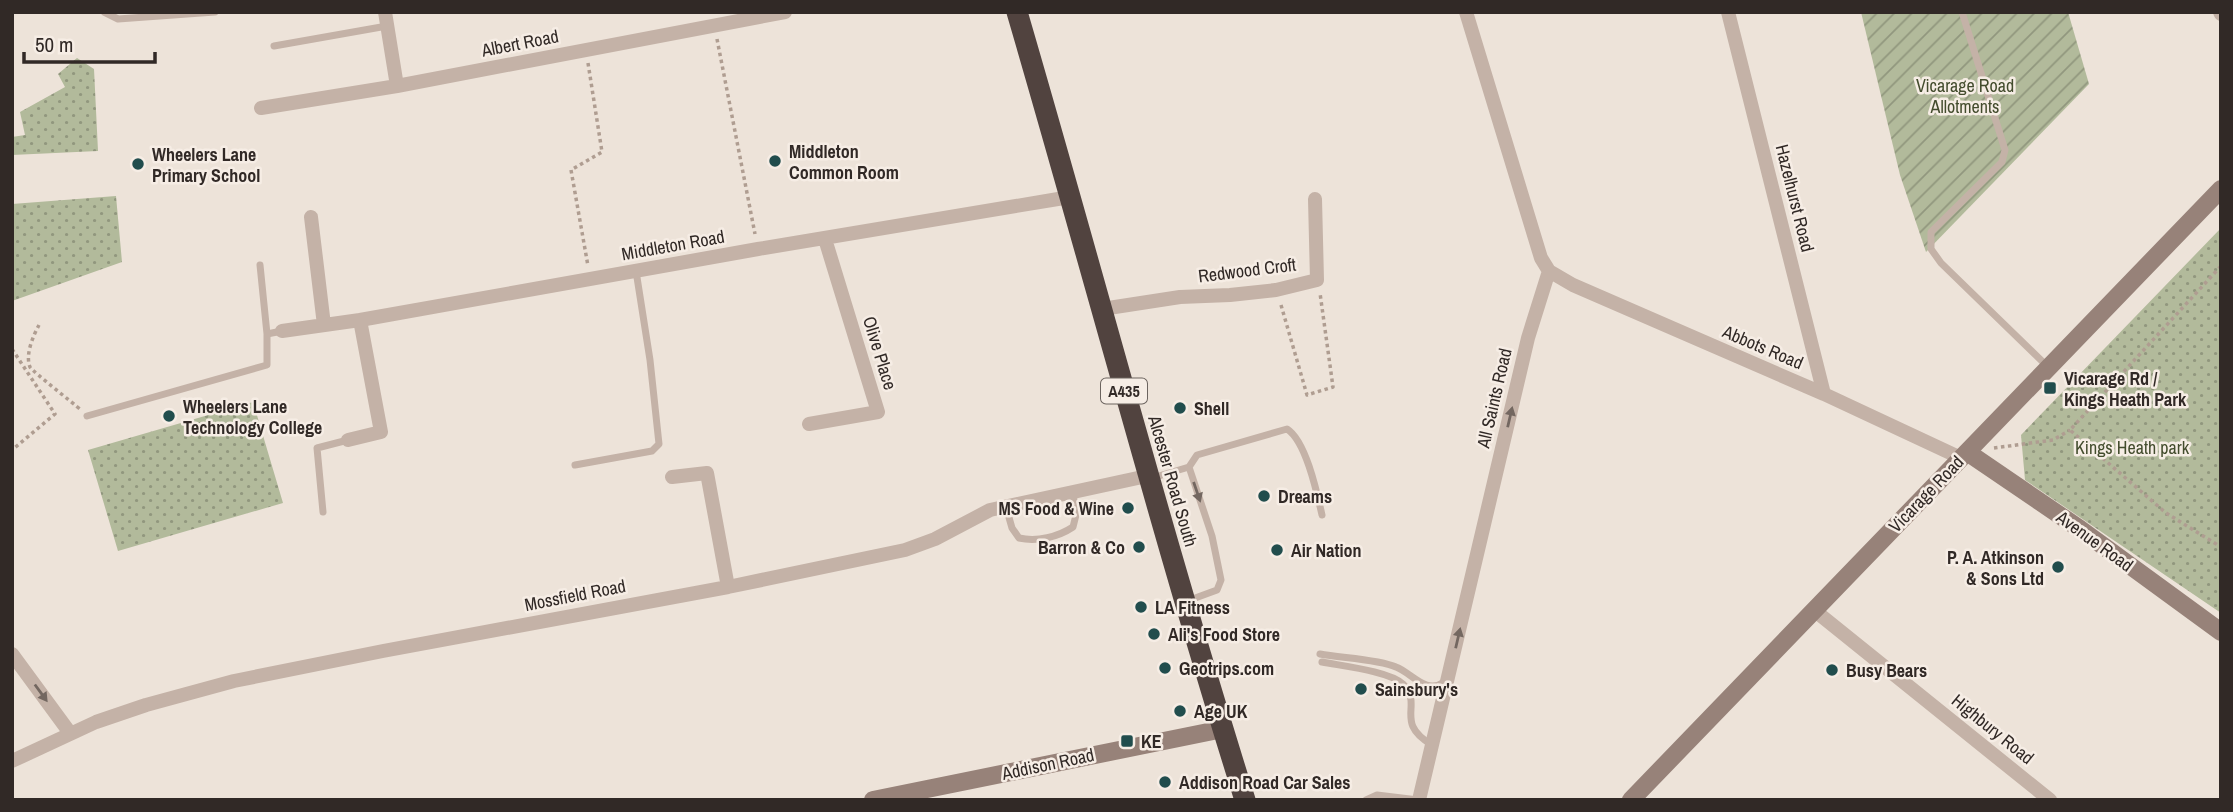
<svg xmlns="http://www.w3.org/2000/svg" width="2233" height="812" viewBox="0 0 2233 812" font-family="'Archivo Narrow',sans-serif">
	<defs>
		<pattern id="grass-dots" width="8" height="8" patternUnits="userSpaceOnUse" patternTransform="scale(1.75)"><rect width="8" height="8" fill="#b2ba9b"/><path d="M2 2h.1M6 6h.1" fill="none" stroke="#91977e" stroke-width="1.8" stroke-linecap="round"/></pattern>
		<pattern id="garden-furrows" width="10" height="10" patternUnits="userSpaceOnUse" patternTransform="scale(1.75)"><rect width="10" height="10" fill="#b2ba9b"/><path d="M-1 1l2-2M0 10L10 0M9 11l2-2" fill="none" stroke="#91977e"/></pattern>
	</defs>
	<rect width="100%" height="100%" fill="#ede3d9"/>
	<path fill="url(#grass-dots)" d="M 77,58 L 94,69 L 98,151 L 12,155 L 12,137 L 25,135 L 20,112 L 65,87 L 58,74 Z
		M 116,196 L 122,262 L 12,301 L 12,204 Z
		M 2221,228 L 2221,613 L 2025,480 L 2021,435 Z
		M 253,402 L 283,503 L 118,551 L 88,450 Z"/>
	<path fill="url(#garden-furrows)" d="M 1861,12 L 2068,12 L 2089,84 L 1926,252 L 1900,175 Z"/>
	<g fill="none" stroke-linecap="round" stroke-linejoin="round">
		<path stroke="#af9d91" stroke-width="3.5" stroke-dasharray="3.5 3.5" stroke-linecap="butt" d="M 717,39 L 755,234
			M 588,63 L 602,152 L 571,170 L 588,266
			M 2221,266 L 2070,430 L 2166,513 L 2221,547
			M 1281,305 L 1307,395 L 1333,387 L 1320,293
			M 39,325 C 33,336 25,355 30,367 C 32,371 73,403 81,410
			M 12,349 L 55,414 L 12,450
			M 1994,448 L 2053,440 L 2070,430"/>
		<path stroke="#c4b2a7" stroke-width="7" d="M 104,12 L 118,19 L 215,12
			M 1962,12 L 2005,150 L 2002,162 L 1931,232 L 1931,249 L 1941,263 L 2047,366
			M 274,46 L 387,26
			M 260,265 L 267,334
			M 87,416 L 267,365 L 267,334 L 282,331
			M 575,465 L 652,451 L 659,444 L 650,360 L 636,271
			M 1189,467 L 1197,455 L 1287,429 C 1306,441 1317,493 1322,515
			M 1152,478 L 1189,467 L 1212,536 L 1221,580 L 1217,590 L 1187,601
			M 1006,507 L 1012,528 L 1019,538 C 1037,542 1058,537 1073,527 L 1076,515 L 1073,493
			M 323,512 L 317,448 L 348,440
			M 1320,654 C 1341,658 1378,659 1396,667 C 1412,673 1426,695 1444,682
			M 1322,662 C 1342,666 1389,671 1403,684 C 1424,705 1393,722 1432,745
			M 1366,800 L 1377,795 L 1418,800"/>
		<path stroke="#c4b2a7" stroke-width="14" d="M 385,12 L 397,86
			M 1466,12 L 1541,258 L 1549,271 L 1573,285 L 1824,394 L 1961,458
			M 1728,12 L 1824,394
			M 2220,12 L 2221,14
			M 261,108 L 397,86 L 785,12
			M 311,217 L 324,325
			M 1102,309 L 1180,297 L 1230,295 L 1276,290 L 1317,280 L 1315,199
			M 282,331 L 360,320 L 758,249 L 1070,197
			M 809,424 L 878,412 L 825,239
			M 348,440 L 381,432 L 360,320
			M 672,477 L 707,473 L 728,587
			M 1814,610 L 2050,800
			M 12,654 L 70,733
			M 12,761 L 96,722 L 146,705 L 234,681 L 383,651 L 728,587 L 905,550 L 935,539 L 990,510 L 1147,476
			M 1419,800 L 1528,338 L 1549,271"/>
		<path stroke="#978279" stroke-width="18" d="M 1967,452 L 2080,529 L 2221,632
			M 873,800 L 1223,729
			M 1631,800 L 2221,189"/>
		<path stroke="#51433f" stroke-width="21" d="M 1017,12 C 1094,275 1163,539 1245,800"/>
	</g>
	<defs><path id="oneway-solid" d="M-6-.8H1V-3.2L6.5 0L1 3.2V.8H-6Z" transform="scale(1.75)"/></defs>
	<g fill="#736760">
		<use href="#oneway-solid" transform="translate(1510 417) rotate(-77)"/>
		<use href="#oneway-solid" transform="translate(1197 492) rotate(71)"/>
		<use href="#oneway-solid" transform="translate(1458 638) rotate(-77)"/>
		<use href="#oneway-solid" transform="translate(41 693) rotate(54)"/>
	</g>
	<g fill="#214d4d" stroke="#f6ede5" stroke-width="2.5">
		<circle cx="775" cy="161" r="7"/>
		<circle cx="138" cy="164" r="7"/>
		<rect x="2043" y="381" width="14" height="14" rx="3.5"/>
		<circle cx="1180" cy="408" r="7"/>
		<circle cx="169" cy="416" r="7"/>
		<circle cx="1264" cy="496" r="7"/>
		<circle cx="1128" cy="508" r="7"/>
		<circle cx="1139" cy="547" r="7"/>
		<circle cx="1277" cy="550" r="7"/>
		<circle cx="2058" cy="567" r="7"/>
		<circle cx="1141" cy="607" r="7"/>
		<circle cx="1154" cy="634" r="7"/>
		<circle cx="1165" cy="668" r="7"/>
		<circle cx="1832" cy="670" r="7"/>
		<circle cx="1361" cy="689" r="7"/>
		<circle cx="1180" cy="711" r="7"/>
		<rect x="1120" y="734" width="14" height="14" rx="3.5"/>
		<circle cx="1165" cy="782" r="7"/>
	</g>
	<g text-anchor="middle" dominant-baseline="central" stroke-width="5" stroke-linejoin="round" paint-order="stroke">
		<rect fill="#f6ede5" stroke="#6c645f" stroke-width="2" x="1101" y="378.5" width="46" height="25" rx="5"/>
		<g font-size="16" font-weight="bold" fill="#312926">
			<text x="1124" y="391">A435</text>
		</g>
		<g font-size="18" fill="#312926" stroke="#f6ede5">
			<text transform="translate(520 43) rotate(-11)">Albert Road</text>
			<text transform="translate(1795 198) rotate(76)">Hazelhurst Road</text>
			<text transform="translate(673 245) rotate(-10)">Middleton Road</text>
			<text transform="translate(1247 270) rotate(-7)">Redwood Croft</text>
			<text transform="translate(1763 347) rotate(23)">Abbots Road</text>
			<text transform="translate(880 353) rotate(73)">Olive Place</text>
			<text transform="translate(1494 398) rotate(-77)">All Saints Road</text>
			<text transform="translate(1173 481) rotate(74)">Alcester Road South</text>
			<text transform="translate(1926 494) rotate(-46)">Vicarage Road</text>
			<text transform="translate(2095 541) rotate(36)">Avenue Road</text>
			<text transform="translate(575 595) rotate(-11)">Mossfield Road</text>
			<text transform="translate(1993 729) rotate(39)">Highbury Road</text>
			<text transform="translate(1048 764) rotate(-12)">Addison Road</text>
		</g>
		<g font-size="18" fill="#434c2d" stroke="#f6ede5">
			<text x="1965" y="85">Vicarage Road<tspan x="1965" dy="21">Allotments</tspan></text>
			<text x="2132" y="447">Kings Heath park</text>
		</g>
		<g font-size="18" font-weight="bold" fill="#312926" stroke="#f6ede5" text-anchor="start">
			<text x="789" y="151">Middleton<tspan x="789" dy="21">Common Room</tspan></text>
			<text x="152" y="154">Wheelers Lane<tspan x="152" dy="21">Primary School</tspan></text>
			<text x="2064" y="378">Vicarage Rd /<tspan x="2064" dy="21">Kings Heath Park</tspan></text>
			<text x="183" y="406">Wheelers Lane<tspan x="183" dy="21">Technology College</tspan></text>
			<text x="1194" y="408">Shell</text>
			<text x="1278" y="496">Dreams</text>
			<text x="1114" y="508" text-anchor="end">MS Food &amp; Wine</text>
			<text x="1125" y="547" text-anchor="end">Barron &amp; Co</text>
			<text x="1291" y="550">Air Nation</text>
			<text x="2044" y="557" text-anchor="end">P. A. Atkinson<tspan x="2044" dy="21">&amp; Sons Ltd</tspan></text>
			<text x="1155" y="607">LA Fitness</text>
			<text x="1168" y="634">Ali's Food Store</text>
			<text x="1179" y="668">Geotrips.com</text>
			<text x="1846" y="670">Busy Bears</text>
			<text x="1375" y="689">Sainsbury's</text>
			<text x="1194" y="711">Age UK</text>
			<text x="1141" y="741">KE</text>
			<text x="1179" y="782">Addison Road Car Sales</text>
		</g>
	</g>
	<rect width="2233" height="812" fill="none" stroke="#312926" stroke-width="28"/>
	<path d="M24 52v10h131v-10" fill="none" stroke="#312926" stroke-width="3.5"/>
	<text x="35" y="52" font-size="21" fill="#312926" stroke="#f6ede5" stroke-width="5" paint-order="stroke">50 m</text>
</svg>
